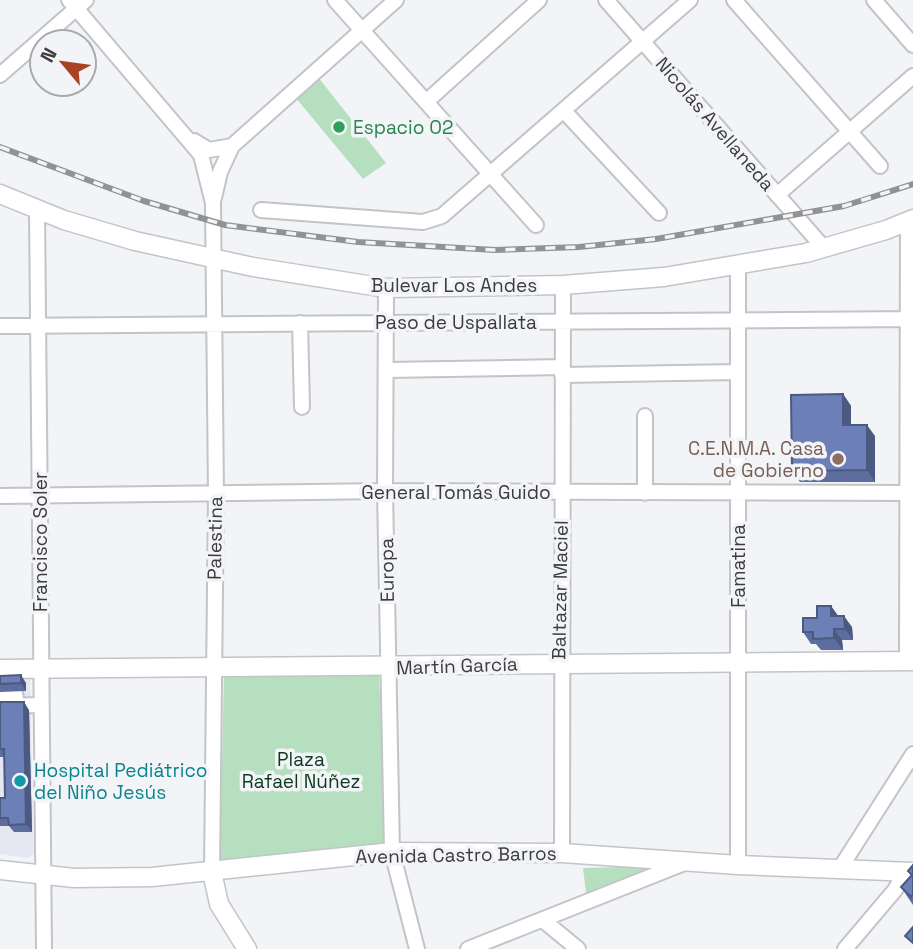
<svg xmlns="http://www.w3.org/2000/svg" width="913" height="949" viewBox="0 0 913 949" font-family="'Space Grotesk',sans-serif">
	<rect width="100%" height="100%" fill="#f2f4f7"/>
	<path fill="#e5e8f3" d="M 30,678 L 34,854 L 27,858 L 0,854 L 0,679 Z"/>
	<path fill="#b6dfbf" d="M 314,72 L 386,163 L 363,179 L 291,92 Z
		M 224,673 L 379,676 L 386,843 L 220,863 Z
		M 660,866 L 586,893 L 583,868 Z"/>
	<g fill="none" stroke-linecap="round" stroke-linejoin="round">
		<defs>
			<path id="minor" d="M 69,0 L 201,155 L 213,203 L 216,494 L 212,872
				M 335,0 L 536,225
				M 606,0 L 824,248
				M 734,0 L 880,166
				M 874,0 L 913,45
				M 0,75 L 86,0
				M 427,101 L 539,0
				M 564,111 L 659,213
				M 194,141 L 209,150 L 232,146
				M 777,195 L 913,76
				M 214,198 L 220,172 L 232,146 L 396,0
				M 37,210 L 44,949
				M 261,210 L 423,222 L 442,216 L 690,0
				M 386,288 L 385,491 L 392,852 L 417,949
				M 300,323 L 302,407
				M 0,326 L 913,319
				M 387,370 L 562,367
				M 562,375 L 738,372
				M 645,493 L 645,416
				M 0,496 L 385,491 L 913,493
				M 907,661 L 908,221
				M 0,692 L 15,693 L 17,705
				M 0,706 L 41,705
				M 562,853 L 563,285
				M 738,865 L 738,266
				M 839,870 L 913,754
				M 544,921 L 578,949
				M 468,949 L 687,862
				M 845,949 L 895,890 L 905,872"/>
			<path id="major" d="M 0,194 L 64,220 L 135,241 L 253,267 L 386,288 L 563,285 L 664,277 L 806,253 L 886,230 L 913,219
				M 0,669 L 913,661
				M 0,870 L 74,878 L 152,877 L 392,852 L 562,853 L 738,865 L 913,872
				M 212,872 L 219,904 L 247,949"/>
		</defs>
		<use href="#minor" stroke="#c2c4c7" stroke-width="18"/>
		<use href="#major" stroke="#c2c4c7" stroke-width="21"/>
		<use href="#minor" stroke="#fff" stroke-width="14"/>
		<use href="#major" stroke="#fff" stroke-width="18"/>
		<defs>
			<path id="rail" d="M 0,147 L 144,201 L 225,225 L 358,242 L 495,250 L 579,247 L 656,239 L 844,206 L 913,184"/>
		</defs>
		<use href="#rail" stroke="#919294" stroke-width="6"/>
		<use href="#rail" stroke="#f2f4f7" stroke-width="3.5" stroke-dasharray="10" stroke-linecap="butt"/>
	</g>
	<path fill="#5d6d9d" d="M 843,394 L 851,406 L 851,425 L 875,436 L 875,482 L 800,482 L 792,471 Z
		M 831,606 L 838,616 L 852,627 L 853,640 L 842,640 L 843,650 L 821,650 L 816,644 L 811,644 L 803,632 L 817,618 Z
		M 0,676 L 26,683 L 26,691 L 0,692 Z
		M 0,702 L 29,710 L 32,832 L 14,832 L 9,826 L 0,826 L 0,798 L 5,798 L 4,757 L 0,757 Z
		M 913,865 L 913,905 L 901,887 L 911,876 L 908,871 Z"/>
	<path fill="#4c5980" d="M 843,394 L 851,406 L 851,436 L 843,425 Z
		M 867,425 L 875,436 L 875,482 L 867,470 Z
		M 831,606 L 839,617 L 831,616 Z
		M 844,616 L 852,627 L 853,640 L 845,629 Z
		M 834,629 L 842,640 L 843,650 L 834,638 Z
		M 21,675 L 26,683 L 26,691 L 21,683 Z
		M 24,702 L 29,710 L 32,832 L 26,824 Z"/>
	<path fill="#6c7fb7" stroke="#4c5980" stroke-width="2" d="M 843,394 L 843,425 L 867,425 L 867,470 L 792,471 L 791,395 Z
		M 817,606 L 831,606 L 831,616 L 844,616 L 845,629 L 834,629 L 834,638 L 813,639 L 813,632 L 803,632 L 803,618 L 817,618 Z
		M 21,675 L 21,683 L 0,684 L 0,676 Z
		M 0,702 L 24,702 L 26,824 L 9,825 L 8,818 L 0,818 L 0,798 L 5,798 L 4,749 L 0,749 Z
		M 913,865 L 913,894 L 911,897 L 901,887 L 912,875 L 908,871 Z
		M 913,927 L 913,943 L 905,936 Z"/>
	<circle fill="#2e9e5b" stroke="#f2f4f7" stroke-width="2.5" cx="339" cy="127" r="7"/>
	<circle fill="#8d6e63" stroke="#f2f4f7" stroke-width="2.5" cx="838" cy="459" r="7"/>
	<circle fill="#0f9aa8" stroke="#f2f4f7" stroke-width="2.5" cx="20" cy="781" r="7"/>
	<g text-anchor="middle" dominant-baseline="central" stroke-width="7" stroke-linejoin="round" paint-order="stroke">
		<g font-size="19" fill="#3c3c3d" stroke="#f2f4f7">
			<text transform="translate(715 124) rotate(49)">Nicolás Avellaneda</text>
			<text x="454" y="285">Bulevar Los Andes</text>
			<text x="456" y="322">Paso de Uspallata</text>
			<text x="456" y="492">General Tomás Guido</text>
			<text transform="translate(215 538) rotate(-89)">Palestina</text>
			<text transform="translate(40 542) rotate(-90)">Francisco Soler</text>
			<text transform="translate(738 566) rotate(-90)">Famatina</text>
			<text transform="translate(387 570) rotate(-91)">Europa</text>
			<text transform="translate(560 590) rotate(-89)">Baltazar Maciel</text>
			<text transform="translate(457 666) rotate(-2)">Martín García</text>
			<text transform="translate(456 855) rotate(-1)">Avenida Castro Barros</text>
		</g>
		<g font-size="19" fill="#27864d" stroke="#f2f4f7" text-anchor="start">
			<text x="353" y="127">Espacio O2</text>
		</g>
		<g font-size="19" fill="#785e54" stroke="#f2f4f7" text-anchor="end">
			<text x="824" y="448">C.E.N.M.A. Casa<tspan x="824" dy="22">de Gobierno</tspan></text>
		</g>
		<g font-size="19" fill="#0d3a1e" stroke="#f2f4f7">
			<text x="301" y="759">Plaza<tspan x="301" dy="22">Rafael Núñez</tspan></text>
		</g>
		<g font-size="19" fill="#0d838f" stroke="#f2f4f7" text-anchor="start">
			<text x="34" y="770">Hospital Pediátrico<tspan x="34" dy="22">del Niño Jesús</tspan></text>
		</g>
	</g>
	<g transform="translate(63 63) rotate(299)"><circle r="33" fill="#f2f4f7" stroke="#a9aaad" stroke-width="2"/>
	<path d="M0-5L12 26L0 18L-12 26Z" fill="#aa4223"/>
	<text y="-10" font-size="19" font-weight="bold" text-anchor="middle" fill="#3c3c3d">N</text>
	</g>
</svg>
